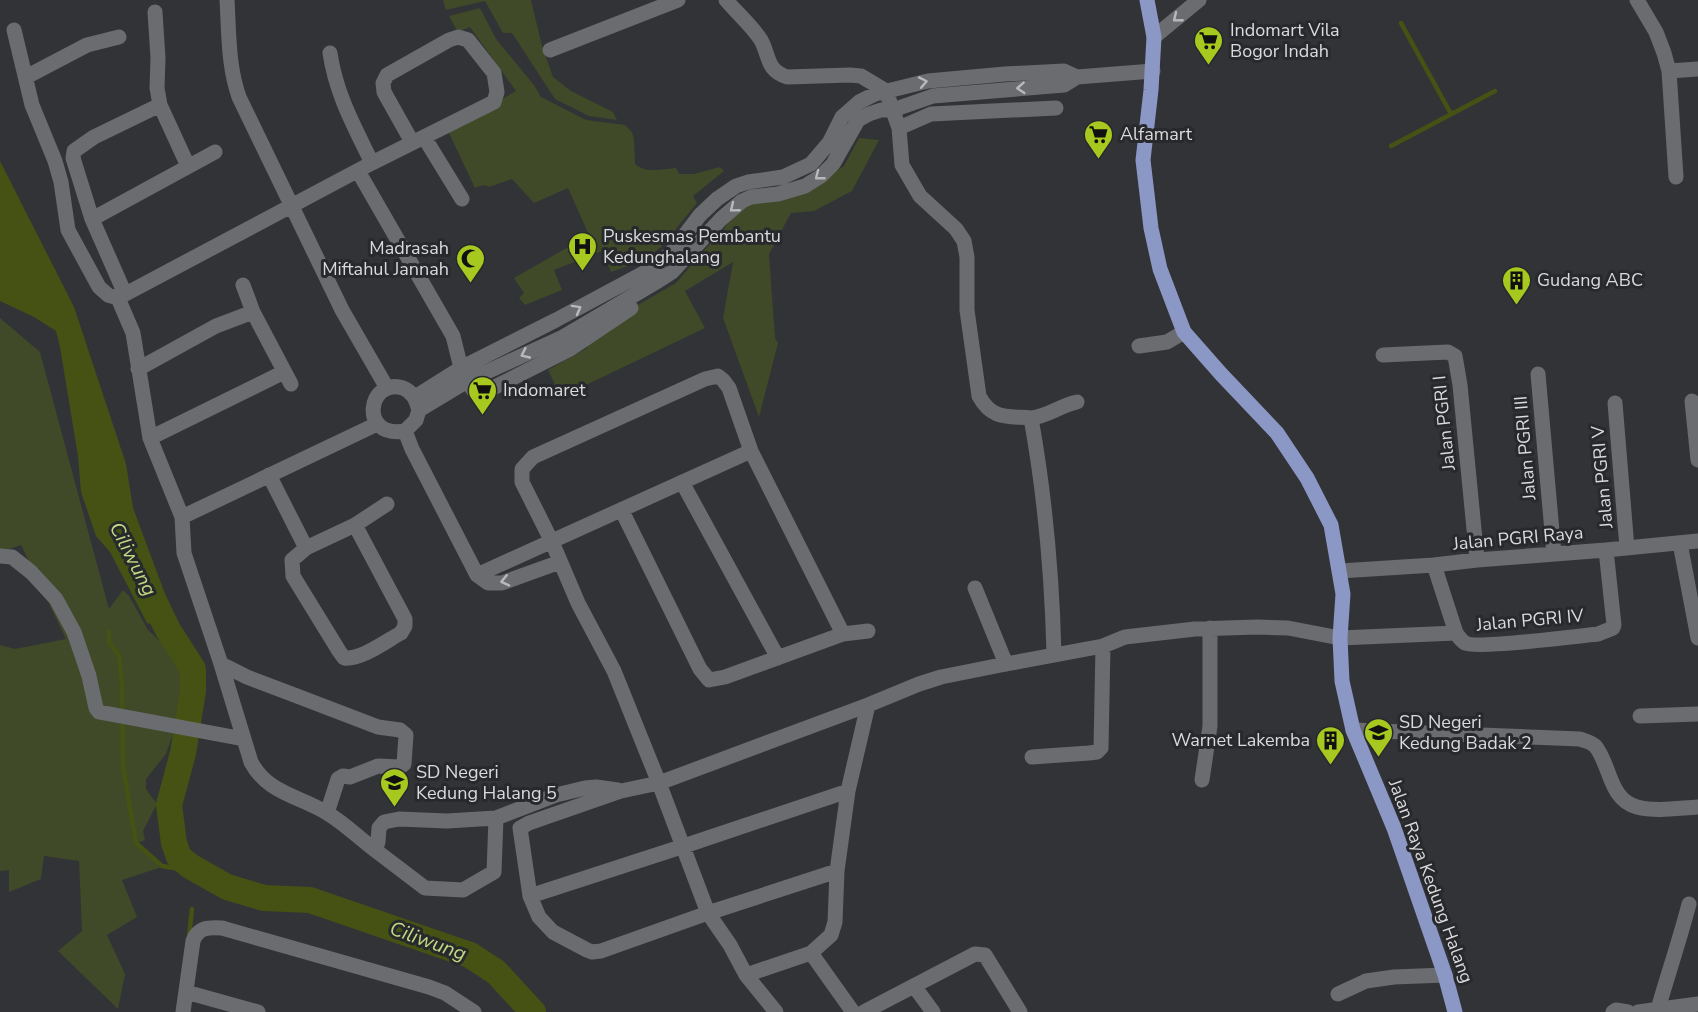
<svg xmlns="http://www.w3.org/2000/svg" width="1698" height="1012" viewBox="0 0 1698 1012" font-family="'Nunito Sans',sans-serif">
	<rect width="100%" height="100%" fill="#323336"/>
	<path fill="#404928" d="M 443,0 L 531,0 L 542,46 L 553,77 L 571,91 L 613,112 L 617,120 L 589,116 L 555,99 L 512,33 L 503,33 L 485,1 L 446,10 Z
		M 480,8 L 496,39 L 534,85 L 541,97 L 586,120 L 625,125 L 632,132 L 634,140 L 635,164 C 646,174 662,169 676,168 L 679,174 L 694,174 L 720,167 L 724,171 L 693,196 L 697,203 L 661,247 L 645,260 L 611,272 L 602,251 L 554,270 L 562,290 L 525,305 L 519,298 L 524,293 L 514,278 L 589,235 L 568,188 L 534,203 L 512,179 L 489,187 C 484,184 480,186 475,188 L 448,131 L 516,91 L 470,27 L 458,32 L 449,16 Z
		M 859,138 L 879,140 L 852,191 L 814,211 L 791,213 L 769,254 L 775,338 L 778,343 L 759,417 L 723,318 L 733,262 L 685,291 L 705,328 L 561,397 L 548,370 L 587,348 L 585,341 L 636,306 L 676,283 L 713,240 L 720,235 L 742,201 L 814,185 L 844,166 Z
		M 0,318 L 40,352 L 109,609 L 123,590 L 129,596 L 148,630 L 190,670 L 183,704 L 166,754 L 146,779 L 146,789 L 157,804 L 143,831 L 145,840 L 137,843 L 162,867 L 122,880 L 137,917 L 107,935 L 125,974 L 118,1009 L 58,951 L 82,931 L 79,861 L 44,856 L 41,879 L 9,892 L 9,870 L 0,871 L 0,645 L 15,649 L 66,639 L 21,545 L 0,552 Z"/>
	<path fill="#455214" d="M 0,161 L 74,307 L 126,464 L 133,508 L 174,618 L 168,630 L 147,623 L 110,552 L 96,536 L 81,492 L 78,456 L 60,347 L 56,331 L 34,317 L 0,301 Z"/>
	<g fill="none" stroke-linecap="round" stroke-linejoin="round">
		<path stroke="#455214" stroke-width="4.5" d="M 1401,23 L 1451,114
			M 1391,146 L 1495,91
			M 109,631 L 109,643 L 119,655 L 122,684 L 123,767 L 136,843 L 162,866 L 203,873
			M 189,936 L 192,909"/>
		<path stroke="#455214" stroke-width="26" d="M 153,599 L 168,630 L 193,669 L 193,691 L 183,753 L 169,805 L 174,843 L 179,857 L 190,866 L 227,887 L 264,898 L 310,900 L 470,955 L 496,972 L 533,1012"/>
		<path stroke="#6b6c70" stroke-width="15" d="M 227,0 C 229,33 228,66 239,97 L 342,310 L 387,388
			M 726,0 C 737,13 752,26 761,40 C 770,57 766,70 787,77 L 850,75 L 861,76 L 886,91 L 899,128 L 902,165 L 920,196 L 956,229 L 964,241 L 967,257 L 967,310 L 979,396 C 992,420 1007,416 1031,418
			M 1637,0 L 1656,32 L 1664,53 L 1669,71 L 1676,177
			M 155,12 L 158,58 L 157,88 L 160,105 L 188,166
			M 14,30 L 32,105 L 55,161 L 61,182 L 68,230 L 99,287 L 108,295 L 118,298 L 133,333 L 150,438 L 182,517 L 184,553 L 221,664 L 251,762 C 267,793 299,796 327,813 C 344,823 359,838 375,850 L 378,842 L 379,828 L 384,822 L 399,819 L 447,821 L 496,818 L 556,795 L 585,788 L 596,787 L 618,790
			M 1154,37 L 1199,0
			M 550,50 L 678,0
			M 330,53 C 336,94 354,126 372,163
			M 1669,71 L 1698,69
			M 26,77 L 87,45 L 119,37
			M 899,128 L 931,114 L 1056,108
			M 424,137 L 462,199
			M 358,171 L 453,336 L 461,368
			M 92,219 L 215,152
			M 243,285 L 253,312
			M 125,294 L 92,219 L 73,158 L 74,151 L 94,137 L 160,105
			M 118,298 L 372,163 L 494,102 L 497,92 L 494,73 L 468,40 L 458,37 L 449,40 L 387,75 L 383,83 L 384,92 L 412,142
			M 1139,346 L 1167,342 L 1184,332
			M 1383,355 L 1448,352 L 1455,356 L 1460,385 L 1477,560
			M 138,369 L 216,326 L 253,312 L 291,384
			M 1538,374 L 1554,554
			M 467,381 L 474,391 L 485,392 L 570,349 L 631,308
			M 415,397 L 461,368 L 556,320 L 651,269 L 671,253 L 700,215 L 717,199 L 736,186 L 748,182 L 783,177 L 811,164 L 829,143 L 842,117 L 859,102 L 875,94 L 928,81 L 1005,74 L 1064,71 L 1077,77
			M 1692,401 L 1698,460
			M 1615,403 L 1627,548
			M 419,410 C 416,400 413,392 403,388 C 368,377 358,439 405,431 L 416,420 L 419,410 L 467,381 L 563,337 L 658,281 L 672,272 L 721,219 L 742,201 L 751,197 L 778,194 L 805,186 L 821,176 L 833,164 L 858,120 L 869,114 L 881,110 L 893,110 L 933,96 L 1064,85 L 1077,77 L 1153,71
			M 405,431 L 412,449 L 477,575 L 488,583 L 502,583 L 560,562
			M 150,438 L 284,372
			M 269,475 L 306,548 L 292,560 L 293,576 L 339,651 L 344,658 C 361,660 386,641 401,633 L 405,626 L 405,619 L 355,525
			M 682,482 L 778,658
			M 622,511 L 700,669 L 709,680 L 725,677 L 843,634 L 868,631
			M 182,517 L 377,424
			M 1680,543 L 1698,638
			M 306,548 L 355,525 L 387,504
			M 0,556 L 12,557 L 31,572 L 56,599 L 74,632 L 89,676 L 96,708 L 99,712 L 244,739
			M 1434,565 L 1456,633
			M 1340,571 L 1434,565 L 1477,560 L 1606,550 L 1698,541
			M 477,575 L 751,451
			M 975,588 L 1006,664
			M 1054,654 C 1052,575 1045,496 1031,418 C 1047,417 1061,405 1077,402
			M 221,664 L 247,677 L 297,696 L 378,727 L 400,730 L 406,735 L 404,764 L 400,767 L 378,766 L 350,777 L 343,776 L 338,779 L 327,813
			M 1640,716 L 1698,714
			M 1353,730 L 1580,739 C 1585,741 1592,742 1596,747 C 1611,767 1609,799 1637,807 C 1656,812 1679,808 1698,807
			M 1032,757 L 1089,753 L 1097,752 L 1101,748 L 1103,646
			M 1202,780 L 1210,726 L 1210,628
			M 375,850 L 425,888 L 463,890 L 494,872 L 496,818
			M 837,871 L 708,913 L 601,951 L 592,952 L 587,950 L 553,932 L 539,917 L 530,896 L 520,828 L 529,823 L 621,791 L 659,783 L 868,705 L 919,684 L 941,677 L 1006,664 L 1103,646 L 1125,637 L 1195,629 L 1257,627 L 1288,628 L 1340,638 L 1456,633 C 1458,636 1462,641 1465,643 C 1475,649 1580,636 1598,634 L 1613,628 L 1614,625 L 1606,550
			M 530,896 L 684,846 L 848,791
			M 746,975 L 811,953
			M 914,986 L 933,1012
			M 186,992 L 258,1012
			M 1338,994 L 1366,981 L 1394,977 L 1445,975
			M 1658,1009 C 1668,974 1680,939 1689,904
			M 183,1012 L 193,941 C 198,927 209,927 222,928 L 429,987 L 445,993 L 474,1012
			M 776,1012 L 746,975 L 730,945 L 708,913 L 659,783 L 614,671 L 578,603 L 552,542 L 522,482 L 522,469 L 533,457 L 705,379 L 718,376 L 723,380 L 729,388 L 751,451 L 843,634
			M 853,1012 L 811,953 L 831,935 L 835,922 L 837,871 L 848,791 L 868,705
			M 864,1012 L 975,954 L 985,955 L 1020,1012
			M 1613,1012 L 1616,1010 L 1628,1012
			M 1638,1012 L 1698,1004"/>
		<path stroke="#8b97c4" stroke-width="15" d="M 1147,0 L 1154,37 L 1151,90 L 1143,160 L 1151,228 L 1160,269 L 1184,332 L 1221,374 L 1277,433 L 1307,478 L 1331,525 L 1343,594 L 1340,638 L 1342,681 L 1353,730 L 1394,828 L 1445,975 L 1455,1012"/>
	</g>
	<defs><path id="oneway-chevron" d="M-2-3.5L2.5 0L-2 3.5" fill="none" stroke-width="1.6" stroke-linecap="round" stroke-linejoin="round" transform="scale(1.5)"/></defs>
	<g stroke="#b9b9bc">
		<use href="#oneway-chevron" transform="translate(1177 18) rotate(141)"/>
		<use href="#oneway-chevron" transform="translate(923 82) rotate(-11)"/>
		<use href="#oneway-chevron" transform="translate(1021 88) rotate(176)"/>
		<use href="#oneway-chevron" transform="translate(819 176) rotate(142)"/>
		<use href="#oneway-chevron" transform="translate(734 208) rotate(141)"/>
		<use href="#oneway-chevron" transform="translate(577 309) rotate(-29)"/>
		<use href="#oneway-chevron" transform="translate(525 354) rotate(155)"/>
		<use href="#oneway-chevron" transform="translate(505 581) rotate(167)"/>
	</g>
	<defs>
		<symbol id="supermarket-pin" viewBox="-11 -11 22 30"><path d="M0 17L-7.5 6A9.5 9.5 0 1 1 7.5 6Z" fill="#a7c81f" stroke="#28292c"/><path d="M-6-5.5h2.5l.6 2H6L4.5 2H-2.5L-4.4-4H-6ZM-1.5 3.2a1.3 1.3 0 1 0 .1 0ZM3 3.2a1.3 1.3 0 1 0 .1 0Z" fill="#111"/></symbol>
		<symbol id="hospital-pin" viewBox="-11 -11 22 30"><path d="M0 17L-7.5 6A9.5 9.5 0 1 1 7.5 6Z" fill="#a7c81f" stroke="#28292c"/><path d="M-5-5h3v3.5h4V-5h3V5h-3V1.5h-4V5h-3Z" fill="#111"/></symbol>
		<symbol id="mosque-pin" viewBox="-11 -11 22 30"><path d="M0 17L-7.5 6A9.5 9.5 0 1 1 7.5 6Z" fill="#a7c81f" stroke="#28292c"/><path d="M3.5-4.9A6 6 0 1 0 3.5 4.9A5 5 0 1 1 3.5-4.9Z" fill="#111"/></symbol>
		<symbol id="building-pin" viewBox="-11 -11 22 30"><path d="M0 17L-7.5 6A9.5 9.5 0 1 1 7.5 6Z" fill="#a7c81f" stroke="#28292c"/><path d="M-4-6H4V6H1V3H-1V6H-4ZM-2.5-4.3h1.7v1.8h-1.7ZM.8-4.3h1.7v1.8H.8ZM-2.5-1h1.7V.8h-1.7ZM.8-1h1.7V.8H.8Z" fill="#111"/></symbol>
		<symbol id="school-pin" viewBox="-11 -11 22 30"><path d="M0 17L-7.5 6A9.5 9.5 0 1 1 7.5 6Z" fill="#a7c81f" stroke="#28292c"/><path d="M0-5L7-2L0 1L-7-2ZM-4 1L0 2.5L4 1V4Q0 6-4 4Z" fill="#111"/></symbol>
	</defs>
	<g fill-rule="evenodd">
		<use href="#supermarket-pin" x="1192" y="24" width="33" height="45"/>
		<use href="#supermarket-pin" x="1082" y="118" width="33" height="45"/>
		<use href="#hospital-pin" x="566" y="230" width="33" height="45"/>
		<use href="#mosque-pin" x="454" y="242" width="33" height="45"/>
		<use href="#building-pin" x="1500" y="264" width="33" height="45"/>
		<use href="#supermarket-pin" x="466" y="374" width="33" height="45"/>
		<use href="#school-pin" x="1362" y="716" width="33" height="45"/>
		<use href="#building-pin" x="1314" y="724" width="33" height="45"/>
		<use href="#school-pin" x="378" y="766" width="33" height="45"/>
	</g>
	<g text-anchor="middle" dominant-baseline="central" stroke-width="6" stroke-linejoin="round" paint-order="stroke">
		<g font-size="18" fill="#dadadc" stroke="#28292c" text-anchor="start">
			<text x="1230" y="30">Indomart Vila<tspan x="1230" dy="21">Bogor Indah</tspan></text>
			<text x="1120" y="134">Alfamart</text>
			<text x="603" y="236">Puskesmas Pembantu<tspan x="603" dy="21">Kedunghalang</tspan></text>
			<text x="449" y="248" text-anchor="end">Madrasah<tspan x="449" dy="21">Miftahul Jannah</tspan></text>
			<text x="1537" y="280">Gudang ABC</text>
			<text x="503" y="390">Indomaret</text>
			<text x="1399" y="722">SD Negeri<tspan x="1399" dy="21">Kedung Badak 2</tspan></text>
			<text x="1310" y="740" text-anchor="end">Warnet Lakemba</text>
			<text x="416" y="772">SD Negeri<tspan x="416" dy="21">Kedung Halang 5</tspan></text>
		</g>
		<g font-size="18" fill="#dadadc" stroke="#28292c">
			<text transform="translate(1444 423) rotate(-96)">Jalan PGRI I</text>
			<text transform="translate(1525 448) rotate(-95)">Jalan PGRI III</text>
			<text transform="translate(1602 477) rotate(-95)">Jalan PGRI V</text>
			<text transform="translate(1518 538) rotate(-5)">Jalan PGRI Raya</text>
			<text transform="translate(1530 620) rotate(-5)">Jalan PGRI IV</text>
			<text transform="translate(1431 881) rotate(70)">Jalan Raya Kedung Halang</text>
		</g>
		<g font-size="20" font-style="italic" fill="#c2d981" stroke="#28292c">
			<text transform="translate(133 559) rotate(63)">Ciliwung</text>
			<text transform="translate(428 941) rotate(20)">Ciliwung</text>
		</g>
	</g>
</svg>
